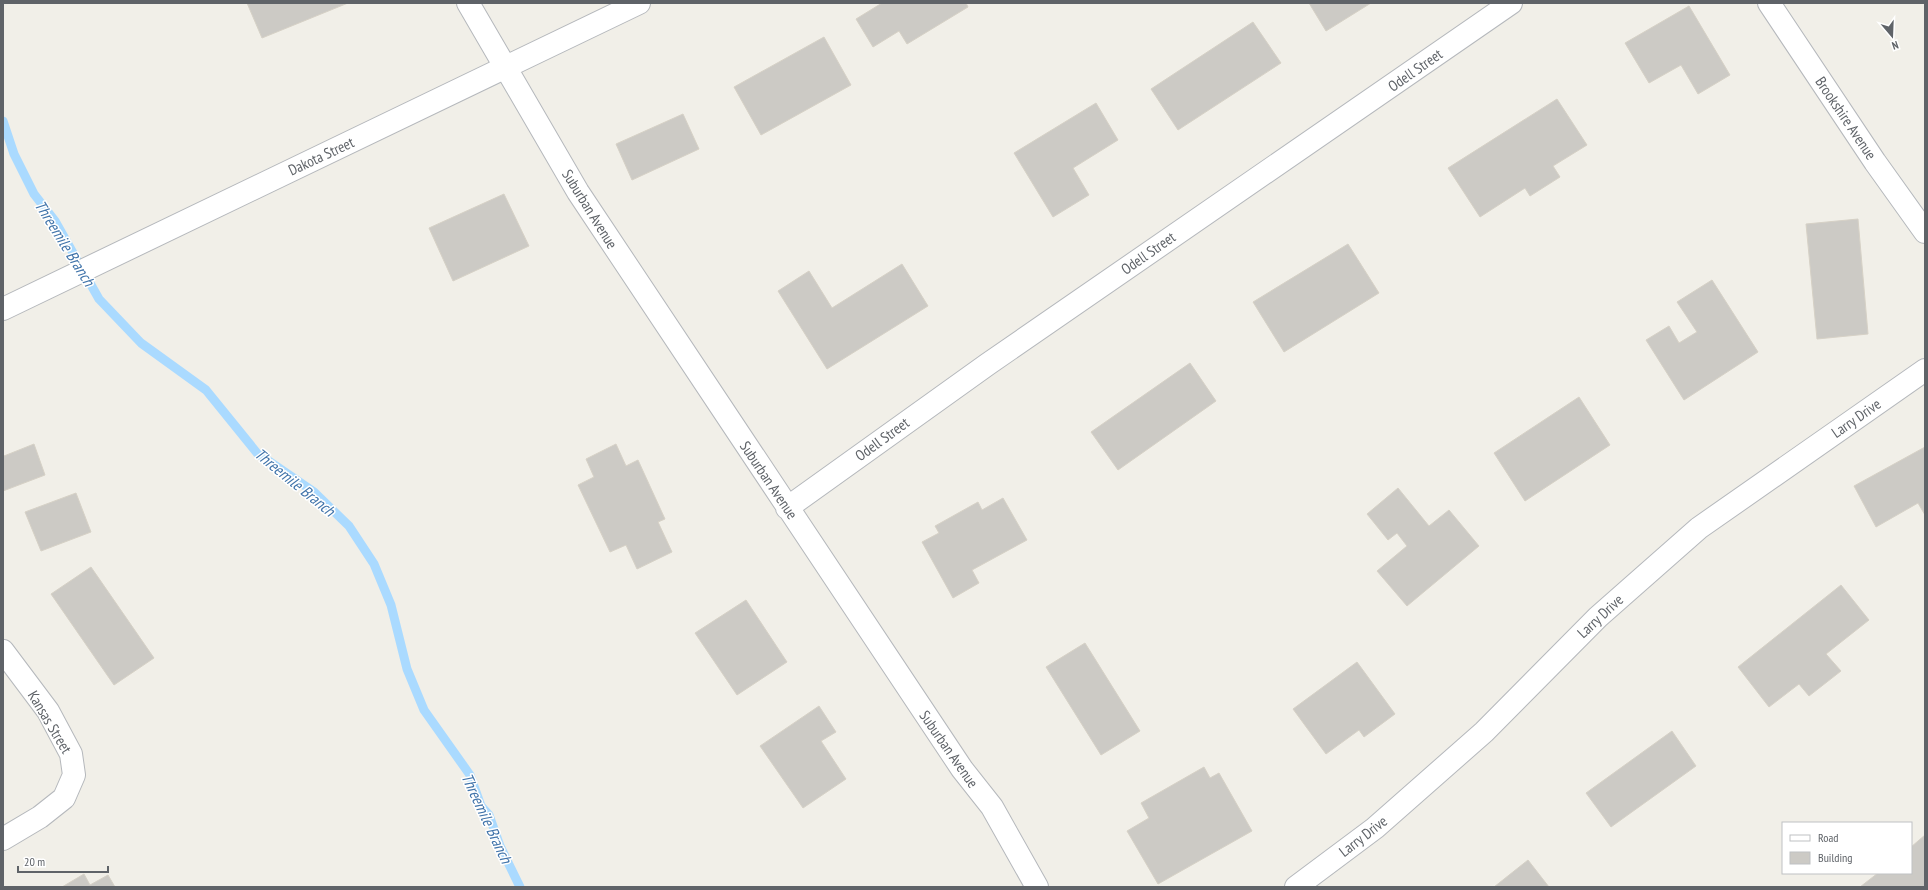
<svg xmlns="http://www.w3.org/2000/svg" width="1928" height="890" viewBox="0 0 1928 890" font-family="'PT Sans Narrow',sans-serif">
	<rect width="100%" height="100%" fill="#f1efe8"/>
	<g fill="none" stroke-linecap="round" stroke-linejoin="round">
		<path stroke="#aadaff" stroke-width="9" d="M 3,121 L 14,154 L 34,194 L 55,221 L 99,299 L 141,343 L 206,390 L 257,453 L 314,492 L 349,526 L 374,564 L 391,605 L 407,669 L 424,710 L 470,775 L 481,806 L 489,815 L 500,846 L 520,887"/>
	</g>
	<path fill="#cccac5" stroke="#d6d1c6" d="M 247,3 L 348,3 L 262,38 Z
		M 882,3 L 966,3 L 968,7 L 907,44 L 899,31 L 873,47 L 856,19 Z
		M 1309,3 L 1371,3 L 1326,31 Z
		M 1689,6 L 1730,75 L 1698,94 L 1681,65 L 1649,83 L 1625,43 Z
		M 1253,22 L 1281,63 L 1178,130 L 1151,89 Z
		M 824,37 L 851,85 L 761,135 L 734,87 Z
		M 1557,99 L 1587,145 L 1553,166 L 1560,177 L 1530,196 L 1525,188 L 1480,217 L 1448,168 Z
		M 1096,103 L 1118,140 L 1073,168 L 1089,195 L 1053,217 L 1014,153 Z
		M 683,114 L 699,149 L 632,180 L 616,144 Z
		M 504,194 L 529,246 L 453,281 L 429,228 Z
		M 1858,219 L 1868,334 L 1817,339 L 1806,224 Z
		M 1348,244 L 1379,293 L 1284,352 L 1253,302 Z
		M 902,264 L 928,306 L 827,369 L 778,291 L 809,271 L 832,308 Z
		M 1712,280 L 1758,352 L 1684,400 L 1646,340 L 1669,326 L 1679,343 L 1697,332 L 1677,302 Z
		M 1190,363 L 1216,401 L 1118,470 L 1091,432 Z
		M 1579,397 L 1610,445 L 1525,501 L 1494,453 Z
		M 34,444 L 45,475 L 3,491 L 3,453 L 4,456 Z
		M 616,444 L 626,466 L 638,460 L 665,519 L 658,522 L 672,552 L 637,569 L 626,545 L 610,552 L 578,485 L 594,477 L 586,459 Z
		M 1925,447 L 1925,515 L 1918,503 L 1876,527 L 1854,486 Z
		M 1398,488 L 1429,526 L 1449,510 L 1479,546 L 1407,606 L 1377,571 L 1407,546 L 1397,533 L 1388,540 L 1367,514 Z
		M 76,493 L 91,532 L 41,551 L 25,512 Z
		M 1003,498 L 1027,540 L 972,570 L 979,583 L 953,598 L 922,542 L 939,533 L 935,526 L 978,502 L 982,510 Z
		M 91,567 L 154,658 L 114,685 L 51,594 Z
		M 1841,585 L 1869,620 L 1826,654 L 1841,671 L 1809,696 L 1799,684 L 1769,707 L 1738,667 Z
		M 746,600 L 787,662 L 737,695 L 695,633 Z
		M 1085,643 L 1140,731 L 1101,755 L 1046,667 Z
		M 1357,662 L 1395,714 L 1364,737 L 1359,730 L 1326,754 L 1293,709 Z
		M 819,706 L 836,732 L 821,741 L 846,779 L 803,808 L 760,746 Z
		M 1672,731 L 1696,766 L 1611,827 L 1586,793 Z
		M 1204,767 L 1210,778 L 1219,773 L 1252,831 L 1158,884 L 1127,831 L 1149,818 L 1141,803 Z
		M 1925,835 L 1925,887 L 1860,887 L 1878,873 L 1911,873 L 1911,847 Z
		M 1528,860 L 1549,887 L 1494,887 Z
		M 84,874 L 90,885 L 108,875 L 115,887 L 62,887 Z"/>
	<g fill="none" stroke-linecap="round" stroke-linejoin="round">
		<defs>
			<path id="minor" d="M 468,3 L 578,192 L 962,769 L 992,807 L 1037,887
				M 1769,3 L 1875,162 L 1925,232
				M 3,309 L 639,3
				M 787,508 L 988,364 L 1511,3
				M 3,651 L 48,711 L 71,754 L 74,775 L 64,798 L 40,817 L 3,839
				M 1296,887 L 1375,828 L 1484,732 L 1598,617 L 1699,528 L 1925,370"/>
		</defs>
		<use href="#minor" stroke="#b5b8bc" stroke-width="24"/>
		<use href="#minor" stroke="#fff" stroke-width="22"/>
	</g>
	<g text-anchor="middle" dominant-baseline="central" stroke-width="3" stroke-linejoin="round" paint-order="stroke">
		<g font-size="15" fill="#5f6368" stroke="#fff">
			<text transform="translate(1415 70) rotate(-35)">Odell Street</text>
			<text transform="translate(1846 118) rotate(56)">Brookshire Avenue</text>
			<text transform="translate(321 156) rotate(-25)">Dakota Street</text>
			<text transform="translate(590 209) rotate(58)">Suburban Avenue</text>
			<text transform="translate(1148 253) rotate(-35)">Odell Street</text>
			<text transform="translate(1856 418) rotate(-35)">Larry Drive</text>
			<text transform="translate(882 439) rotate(-36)">Odell Street</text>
			<text transform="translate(769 480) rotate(56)">Suburban Avenue</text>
			<text transform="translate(1600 616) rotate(-43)">Larry Drive</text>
			<text transform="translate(50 722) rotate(59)">Kansas Street</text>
			<text transform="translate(949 749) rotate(55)">Suburban Avenue</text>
			<text transform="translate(1363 836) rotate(-38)">Larry Drive</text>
		</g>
		<g font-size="16" font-style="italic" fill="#4174aa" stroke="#fff">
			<text transform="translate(65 243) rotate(58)">Threemile Branch</text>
			<text transform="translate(295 482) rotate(39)">Threemile Branch</text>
			<text transform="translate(487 818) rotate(65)">Threemile Branch</text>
		</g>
	</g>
	<rect width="1928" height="890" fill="none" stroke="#5f6368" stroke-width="8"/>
	<rect x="1782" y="822" width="130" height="52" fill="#ffffff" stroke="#bfc1c3"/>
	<rect x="1790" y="835" width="20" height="6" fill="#ffffff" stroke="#bfc1c3"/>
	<text x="1818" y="842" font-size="12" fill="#5f6368">Road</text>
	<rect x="1790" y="852" width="20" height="12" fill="#cccac5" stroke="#bfc1c3"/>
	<text x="1818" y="862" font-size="12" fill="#5f6368">Building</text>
	<g transform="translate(1892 36) rotate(161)" stroke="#ffffff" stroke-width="3" paint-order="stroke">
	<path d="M0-3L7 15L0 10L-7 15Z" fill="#5f6368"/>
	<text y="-6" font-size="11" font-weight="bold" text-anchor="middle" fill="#5f6368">N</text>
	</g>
	<path d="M18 866v6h90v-6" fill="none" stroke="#5f6368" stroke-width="2"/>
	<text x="24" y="866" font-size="12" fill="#5f6368" stroke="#ffffff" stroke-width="3" paint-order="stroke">20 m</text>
</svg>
